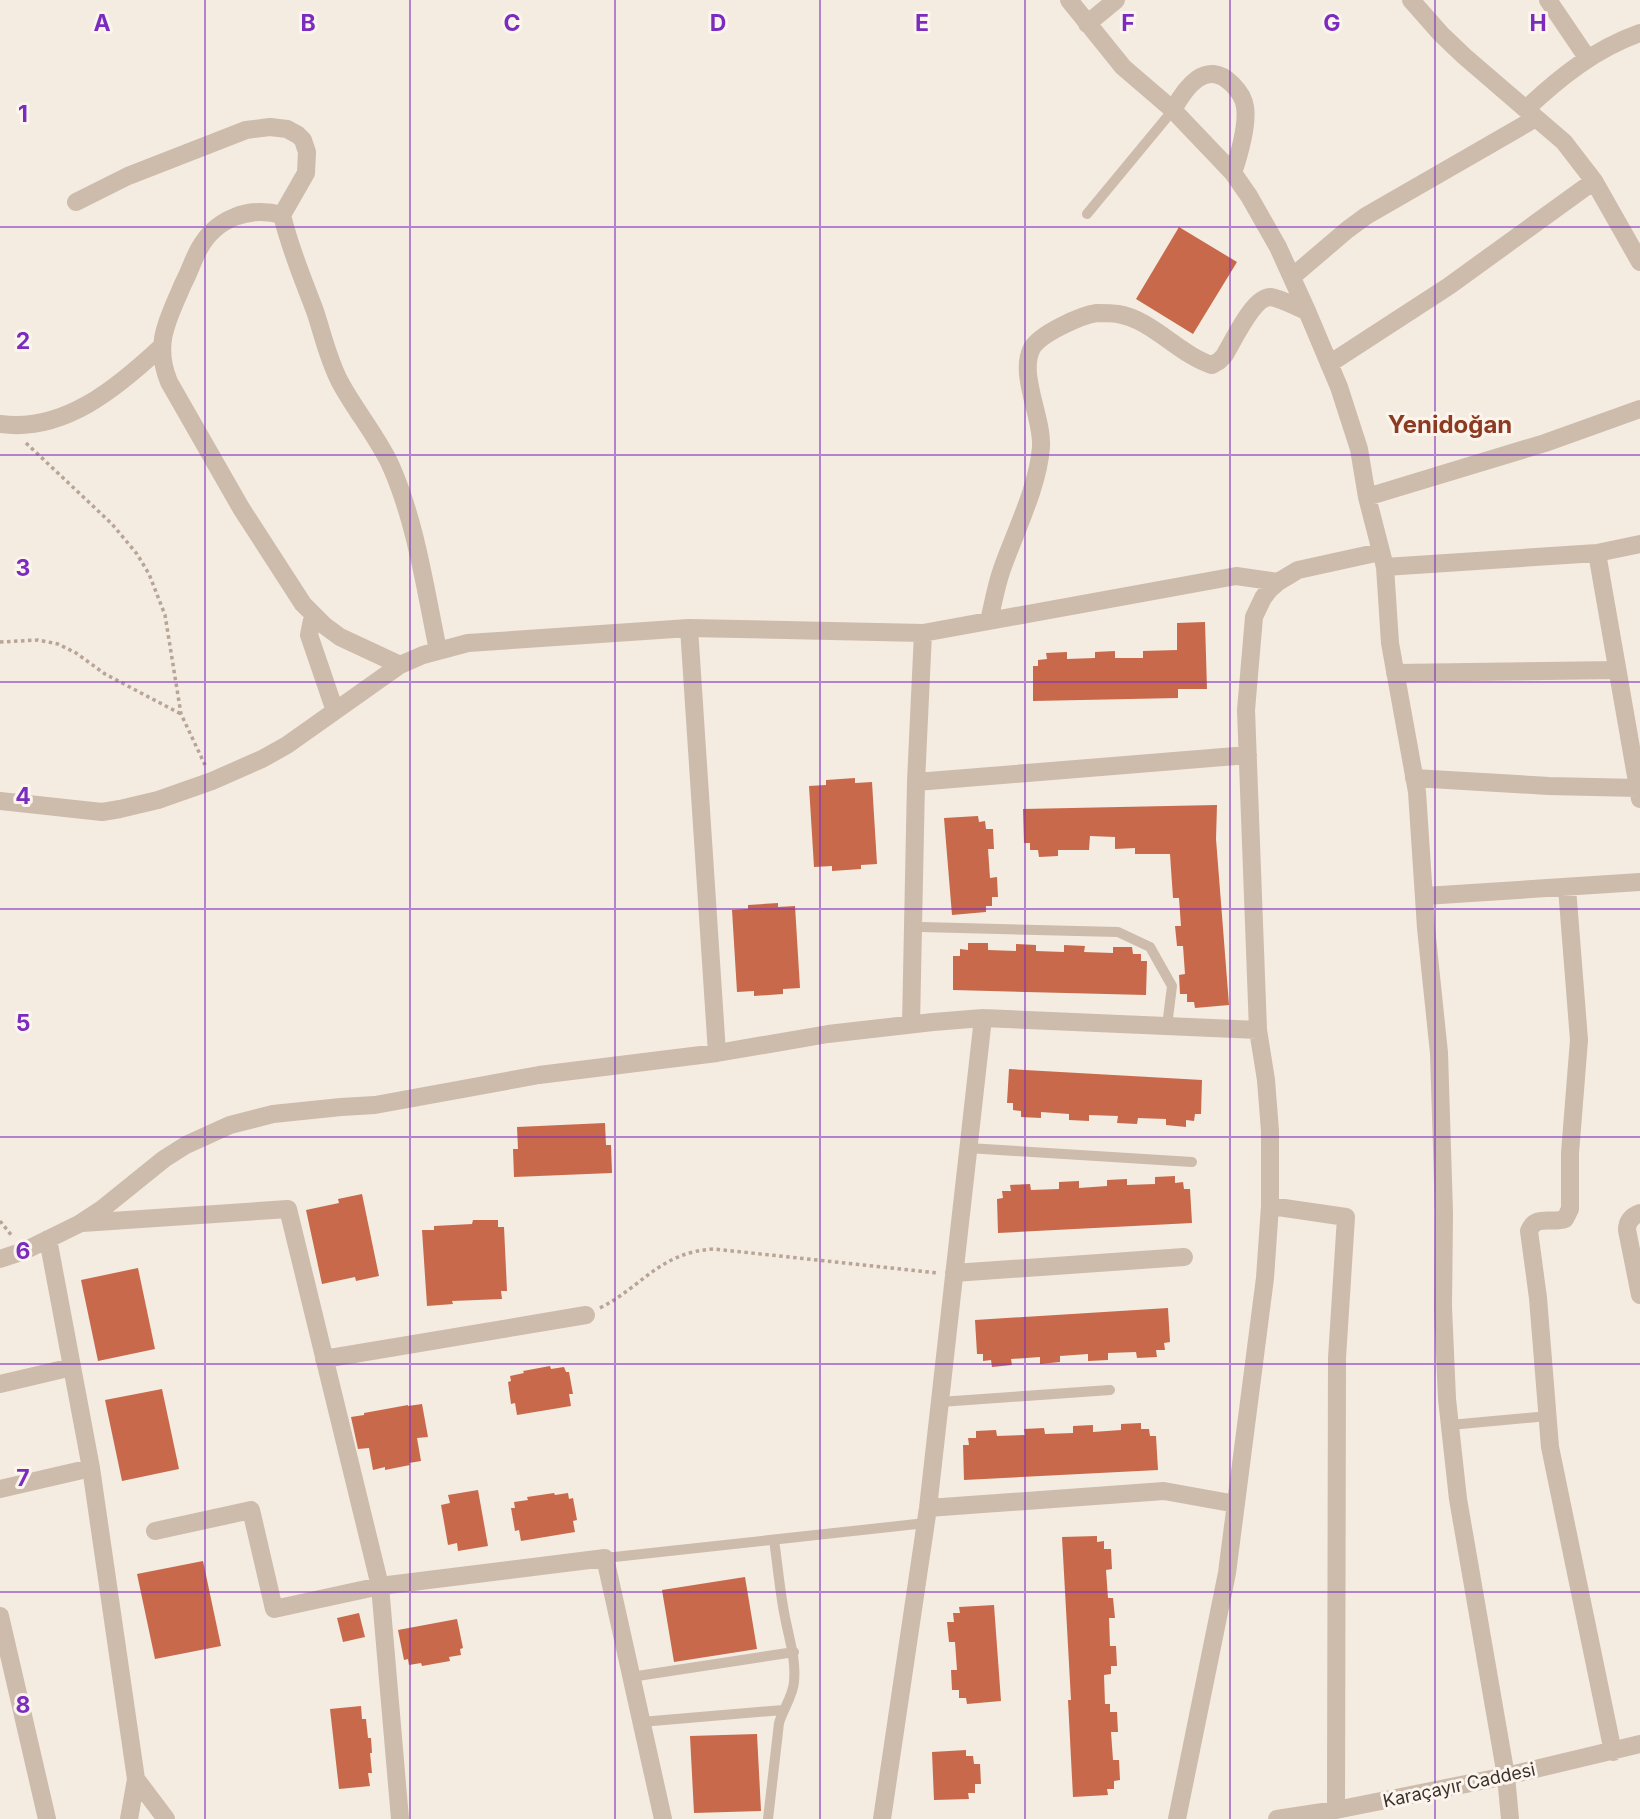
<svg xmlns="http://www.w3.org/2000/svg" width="1640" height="1819" viewBox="0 0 1640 1819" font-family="Inter,sans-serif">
	<rect width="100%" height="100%" fill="#f4ebe1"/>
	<path fill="#c8694b" d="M 1179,227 L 1237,262 L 1193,334 L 1136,299 Z
		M 1205,622 L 1207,689 L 1178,689 L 1178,698 L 1033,701 L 1033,666 L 1038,666 L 1038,660 L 1047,659 L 1046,653 L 1067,652 L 1067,659 L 1095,658 L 1095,652 L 1115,651 L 1115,658 L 1143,658 L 1143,651 L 1177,650 L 1177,623 Z
		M 855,778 L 855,783 L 872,782 L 877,864 L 861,865 L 861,869 L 832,871 L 832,866 L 814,867 L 809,786 L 826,785 L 826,780 Z
		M 1217,805 L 1216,839 L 1229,1005 L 1195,1008 L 1194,1002 L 1187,1002 L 1187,994 L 1180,994 L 1179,975 L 1185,974 L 1183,946 L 1177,946 L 1175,926 L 1181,926 L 1179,898 L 1173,898 L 1170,854 L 1135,854 L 1135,848 L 1115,849 L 1115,837 L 1090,836 L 1089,850 L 1058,850 L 1058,856 L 1039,857 L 1038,850 L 1030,850 L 1030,843 L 1024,843 L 1023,809 Z
		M 978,816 L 979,822 L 985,821 L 986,829 L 993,829 L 994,849 L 988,849 L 990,878 L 997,877 L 998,897 L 992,897 L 992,906 L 986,906 L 986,912 L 952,915 L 944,818 Z
		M 778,903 L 778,907 L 795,906 L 800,988 L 783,989 L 783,994 L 754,996 L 754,991 L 737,992 L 732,910 L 748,909 L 748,905 Z
		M 968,943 L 988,943 L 988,950 L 1016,951 L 1016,944 L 1036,945 L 1036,951 L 1064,952 L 1064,945 L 1085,946 L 1084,952 L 1113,953 L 1113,947 L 1132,947 L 1133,954 L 1141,954 L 1141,961 L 1147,961 L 1146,995 L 953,990 L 953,956 L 960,956 L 960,949 L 968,950 Z
		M 1009,1069 L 1202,1080 L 1201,1114 L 1195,1114 L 1194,1121 L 1186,1120 L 1186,1127 L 1166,1125 L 1166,1119 L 1138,1118 L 1137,1124 L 1117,1123 L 1118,1116 L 1089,1115 L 1089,1121 L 1069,1120 L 1069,1114 L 1041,1112 L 1041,1118 L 1021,1117 L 1021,1111 L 1013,1110 L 1013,1103 L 1007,1103 Z
		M 605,1123 L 606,1145 L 611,1145 L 612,1173 L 514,1177 L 513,1149 L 518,1149 L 517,1127 Z
		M 1175,1176 L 1175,1183 L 1183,1182 L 1184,1189 L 1190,1189 L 1192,1223 L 998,1233 L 997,1199 L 1003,1198 L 1002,1191 L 1011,1191 L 1010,1185 L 1030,1184 L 1031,1190 L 1059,1189 L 1059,1182 L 1079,1181 L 1079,1188 L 1107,1186 L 1107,1180 L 1127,1179 L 1127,1185 L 1155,1184 L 1155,1177 Z
		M 362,1194 L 379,1276 L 356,1281 L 355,1277 L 322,1284 L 306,1210 L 339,1203 L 338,1199 Z
		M 473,1220 L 498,1220 L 498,1227 L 504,1227 L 507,1291 L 501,1291 L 502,1299 L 452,1301 L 453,1304 L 427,1306 L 422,1230 L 434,1230 L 434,1226 L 472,1224 Z
		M 138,1268 L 155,1349 L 98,1361 L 81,1280 Z
		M 1168,1308 L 1170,1342 L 1164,1343 L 1165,1350 L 1156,1350 L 1157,1357 L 1137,1358 L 1136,1352 L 1108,1353 L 1108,1360 L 1088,1361 L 1088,1354 L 1060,1356 L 1060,1362 L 1040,1364 L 1040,1357 L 1011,1359 L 1012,1365 L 992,1367 L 991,1360 L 983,1361 L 983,1354 L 977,1354 L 975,1320 Z
		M 550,1366 L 551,1369 L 564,1367 L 566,1372 L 569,1372 L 573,1394 L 569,1394 L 571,1406 L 517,1415 L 515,1403 L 511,1404 L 508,1382 L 511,1381 L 510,1376 L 524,1373 L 523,1371 Z
		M 162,1389 L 179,1469 L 122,1481 L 105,1400 Z
		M 422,1404 L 428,1437 L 417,1438 L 421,1461 L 409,1463 L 410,1465 L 385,1470 L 385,1467 L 373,1470 L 369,1448 L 358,1449 L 351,1417 L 364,1415 L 364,1413 L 408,1405 L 408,1406 Z
		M 1141,1423 L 1141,1429 L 1149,1429 L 1150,1436 L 1156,1436 L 1158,1470 L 964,1480 L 963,1445 L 969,1445 L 968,1438 L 976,1438 L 976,1431 L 996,1430 L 997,1436 L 1025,1435 L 1024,1429 L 1044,1428 L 1045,1434 L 1073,1433 L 1073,1426 L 1093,1425 L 1093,1432 L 1121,1430 L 1121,1424 Z
		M 478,1490 L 488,1546 L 458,1551 L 457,1543 L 448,1545 L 441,1505 L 450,1503 L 448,1495 Z
		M 554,1493 L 555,1495 L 568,1493 L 569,1499 L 573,1498 L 577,1520 L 573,1521 L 575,1532 L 521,1541 L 519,1530 L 515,1531 L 511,1508 L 515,1508 L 514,1502 L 528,1500 L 527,1497 Z
		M 1097,1536 L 1097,1542 L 1104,1541 L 1104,1549 L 1111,1549 L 1112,1569 L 1106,1570 L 1108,1598 L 1113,1598 L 1115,1618 L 1109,1618 L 1110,1646 L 1116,1646 L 1117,1666 L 1111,1666 L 1111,1674 L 1104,1675 L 1105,1704 L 1110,1704 L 1110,1712 L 1117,1712 L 1118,1732 L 1111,1732 L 1113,1760 L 1119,1760 L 1120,1780 L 1114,1781 L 1114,1789 L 1107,1789 L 1108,1795 L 1073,1797 L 1068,1700 L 1071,1700 L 1062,1537 Z
		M 203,1561 L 221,1646 L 155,1659 L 137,1574 Z
		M 745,1577 L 757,1649 L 674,1662 L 662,1590 Z
		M 994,1605 L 1001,1701 L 967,1704 L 966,1698 L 959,1698 L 959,1690 L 952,1690 L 951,1670 L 957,1670 L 955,1642 L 949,1642 L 947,1622 L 954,1622 L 953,1613 L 960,1613 L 959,1607 Z
		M 359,1613 L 365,1637 L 343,1642 L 337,1618 Z
		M 457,1619 L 463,1648 L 460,1649 L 461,1655 L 449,1657 L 450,1661 L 422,1666 L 421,1663 L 409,1665 L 408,1659 L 404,1660 L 398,1630 Z
		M 361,1706 L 362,1719 L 366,1719 L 368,1738 L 371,1738 L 372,1753 L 370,1753 L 372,1773 L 368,1773 L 370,1786 L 339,1789 L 330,1709 Z
		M 757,1734 L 761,1811 L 694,1813 L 690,1736 Z
		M 966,1750 L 966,1756 L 973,1756 L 974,1764 L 980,1764 L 981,1784 L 975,1784 L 975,1793 L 968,1793 L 969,1799 L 934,1800 L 932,1752 Z"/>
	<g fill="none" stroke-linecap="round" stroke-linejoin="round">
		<path stroke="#b9a596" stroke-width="3.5" stroke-dasharray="3.5 3.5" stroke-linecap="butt" d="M 26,443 L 112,524 L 137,554 L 149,574 L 165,615 L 181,714 L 205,765
			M 0,642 L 38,640 L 58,644 L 76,653 L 105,674 L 181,714
			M 0,1221 L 12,1236
			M 600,1308 C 643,1286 660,1252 714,1249 L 938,1273"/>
		<path stroke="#cdbbac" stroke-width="10" d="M 1087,214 L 1173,110
			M 921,927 L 1118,932 L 1150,947 L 1172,986 L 1167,1026
			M 968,1148 L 1192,1162
			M 940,1402 L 1110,1390
			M 1450,1425 L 1548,1416
			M 605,1558 L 926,1523
			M 631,1677 L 794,1652
			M 641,1722 L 783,1710
			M 768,1819 L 779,1723 C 783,1709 793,1696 794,1682 C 796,1660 790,1642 786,1622 C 780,1595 778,1567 774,1540"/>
		<path stroke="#cdbbac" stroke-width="18" d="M 1069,0 L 1123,67 L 1173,110 L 1233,173 L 1249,196 L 1278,247 L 1307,311 L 1339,387 L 1359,449 L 1367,497 L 1385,567 L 1390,643 L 1417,792 L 1426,928 L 1439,1053 L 1444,1213 L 1443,1307 L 1447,1399 L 1458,1499 L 1506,1776 L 1510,1819
			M 1411,0 L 1441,34 L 1464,56 L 1564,142 L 1594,181 L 1640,262
			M 1548,0 L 1588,59
			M 1087,24 L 1116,0
			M 1526,109 C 1560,77 1595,49 1640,33
			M 1173,110 C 1185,88 1206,58 1232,84 C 1238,90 1244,98 1245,107 C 1248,126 1239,155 1233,173
			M 76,202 L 128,176 L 246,130 L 270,127 L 287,129 L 298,135 L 303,140 L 307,152 L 306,173 L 282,215 C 290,249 303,279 315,311 C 323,335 328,359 340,382 C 355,410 376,435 390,464 C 416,522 425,588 438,650
			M 282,215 C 249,206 216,218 199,249 C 193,260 189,273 183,284 C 168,320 153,343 169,382 L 241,508 L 303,604 L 325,626 L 340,637 L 400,665
			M 1292,277 L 1347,230 L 1366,216 L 1536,118
			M 1329,364 L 1449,286 L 1594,181
			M 0,424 C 64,433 118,387 161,347
			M 1367,497 L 1545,443 L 1640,409
			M 1597,553 L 1640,799
			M 1385,567 L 1597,553 L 1640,544
			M 313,615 L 309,635 L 335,711
			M 989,621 C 993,604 996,586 1002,569 C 1015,532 1038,487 1041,447 C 1043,418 1018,374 1032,348 C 1040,334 1081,315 1097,313 C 1103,313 1112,313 1118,314 C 1151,319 1181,356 1212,365 L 1219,361 L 1224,356 C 1233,342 1253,296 1271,297 C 1280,298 1298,308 1307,311
			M 689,628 L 717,1053
			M 1395,673 L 1617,670
			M 1414,778 L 1549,786 L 1638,788
			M 916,782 L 1248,755
			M 0,801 L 102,812 L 120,809 L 158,800 L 212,781 L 262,759 L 287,745 L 400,665 L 423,655 L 468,643 L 689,628 L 923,633 L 1236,576 L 1278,582
			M 1567,888 L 1579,1040 L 1570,1153 L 1570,1209 L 1565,1219 C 1551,1224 1536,1214 1529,1231 L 1538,1298 L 1550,1447 L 1613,1752
			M 1425,896 L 1640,882
			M 911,1024 L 916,782 L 923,633
			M 1270,1206 L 1346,1217 L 1337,1358 L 1336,1810
			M 1640,1213 C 1632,1216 1627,1221 1627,1230 L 1640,1295
			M 82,1223 L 288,1209 L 380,1586 L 400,1819
			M 48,1239 L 91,1468 L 136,1779 L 129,1819
			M 0,1259 L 24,1251 L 79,1224 L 102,1209 L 164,1159 L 186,1145 L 230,1125 L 273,1114 L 341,1107 L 375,1105 L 539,1075 L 717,1053 L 828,1034 L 933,1022 L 983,1018 L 1258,1030 L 1246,710 L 1254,617 L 1263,598 L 1269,590 L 1278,582 L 1298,570 L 1380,552
			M 954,1273 L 1184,1257
			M 324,1359 L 586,1315
			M 0,1384 L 72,1367
			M 0,1489 L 91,1468
			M 928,1508 L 1164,1491 L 1236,1504
			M 155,1531 L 251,1510 L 274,1609 L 380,1586 L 605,1558 L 663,1819
			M 0,1616 L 47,1819
			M 136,1779 L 166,1819
			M 882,1819 L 928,1508 L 983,1018
			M 1177,1819 L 1227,1573 L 1265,1278 L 1270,1206 L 1270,1131 L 1266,1080 L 1258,1030
			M 1277,1819 L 1336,1810 L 1506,1776 L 1640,1744"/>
	</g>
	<path fill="none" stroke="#7b2cbf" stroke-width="2" stroke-opacity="0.55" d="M 205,0 L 205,1819M 410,0 L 410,1819M 615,0 L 615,1819M 820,0 L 820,1819M 1025,0 L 1025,1819M 1230,0 L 1230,1819M 1435,0 L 1435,1819M 0,227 L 1640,227M 0,455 L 1640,455M 0,682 L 1640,682M 0,909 L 1640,909M 0,1137 L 1640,1137M 0,1364 L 1640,1364M 0,1592 L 1640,1592"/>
	<g text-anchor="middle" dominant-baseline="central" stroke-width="6" stroke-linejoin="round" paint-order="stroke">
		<g font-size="18" fill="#3b302b" stroke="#fbf5ee">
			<text transform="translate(1459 1785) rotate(-12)">Karaçayır Caddesi</text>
		</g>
		<g font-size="24" font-weight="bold" fill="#8c3b22" stroke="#fbf5ee">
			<text x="1450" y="424">Yenidoğan</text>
		</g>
	</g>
	<g font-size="23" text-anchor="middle" font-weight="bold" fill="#7b2cbf" stroke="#fbf5ee" stroke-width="6" stroke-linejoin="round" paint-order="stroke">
		<text x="102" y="31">A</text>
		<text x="308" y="31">B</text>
		<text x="512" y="31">C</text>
		<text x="718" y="31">D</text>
		<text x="922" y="31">E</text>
		<text x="1128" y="31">F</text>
		<text x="1332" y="31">G</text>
		<text x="1538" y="31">H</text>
		<text x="23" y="122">1</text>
		<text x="23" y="349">2</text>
		<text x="23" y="576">3</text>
		<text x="23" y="804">4</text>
		<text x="23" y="1031">5</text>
		<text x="23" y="1259">6</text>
		<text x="23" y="1486">7</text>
		<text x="23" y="1713">8</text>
	</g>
</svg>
